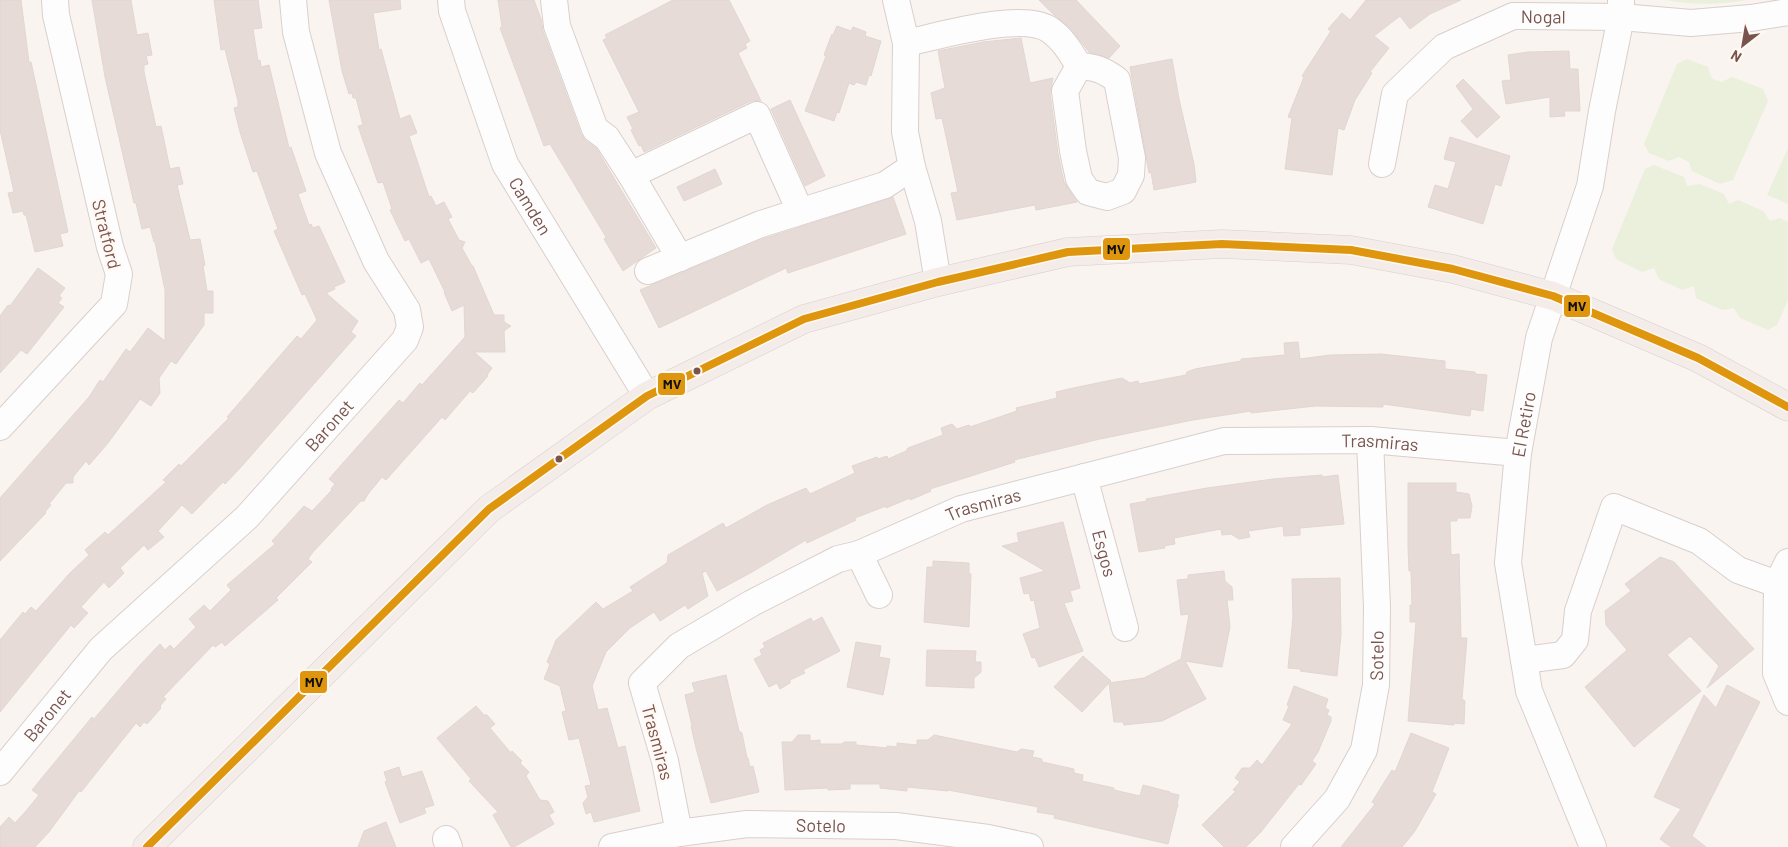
<svg xmlns="http://www.w3.org/2000/svg" width="1788" height="847" viewBox="0 0 1788 847" font-family="Barlow,sans-serif">
	<rect width="100%" height="100%" fill="#f9f4f0"/>
	<path fill="#eaf0db" d="M 1666,0 L 1747,0 C 1721,5 1692,5 1666,0 Z
		M 1687,59 L 1708,67 L 1712,79 L 1722,82 L 1732,77 L 1763,89 L 1768,101 L 1733,180 L 1720,184 L 1692,171 L 1689,162 L 1679,157 L 1669,161 L 1649,153 L 1644,144 L 1677,64 Z
		M 1788,148 L 1788,204 L 1767,195 Z
		M 1654,165 L 1684,177 L 1687,186 L 1700,184 L 1724,194 L 1729,204 L 1738,200 L 1763,211 L 1770,221 L 1780,218 L 1788,222 L 1788,300 L 1777,325 L 1768,330 L 1740,318 L 1734,308 L 1722,310 L 1696,298 L 1694,286 L 1682,290 L 1659,279 L 1654,268 L 1642,272 L 1616,259 L 1612,249 L 1645,169 Z"/>
	<path fill="#e6dbd7" stroke="#e2d6d1" d="M 0,0 L 21,0 L 29,62 L 31,62 L 68,232 L 60,234 L 63,246 L 35,252 L 26,215 L 24,215 L 23,211 L 13,213 L 8,193 L 14,192 L 0,130 Z
		M 92,0 L 131,0 L 137,35 L 148,33 L 152,55 L 146,56 L 148,64 L 144,65 L 144,72 L 156,127 L 161,126 L 170,169 L 179,167 L 183,184 L 177,185 L 190,240 L 200,239 L 205,265 L 203,266 L 207,291 L 213,291 L 213,313 L 204,313 L 204,325 L 176,364 L 171,361 L 159,378 L 160,393 L 151,406 L 140,399 L 108,443 L 89,465 L 86,461 L 73,477 L 73,483 L 66,483 L 49,504 L 51,505 L 45,512 L 46,513 L 0,561 L 0,498 L 89,397 L 100,380 L 103,382 L 126,349 L 130,352 L 148,328 L 165,341 L 165,290 L 155,242 L 154,242 L 150,227 L 142,229 L 136,203 L 134,203 L 105,77 Z
		M 214,0 L 258,0 L 262,28 L 253,29 L 258,61 L 260,60 L 261,67 L 269,65 L 289,148 L 291,147 L 306,191 L 298,194 L 309,225 L 311,224 L 313,228 L 319,226 L 345,282 L 334,287 L 335,289 L 326,293 L 358,321 L 351,332 L 356,336 L 241,467 L 225,484 L 223,482 L 192,514 L 182,505 L 158,531 L 164,537 L 148,550 L 144,545 L 120,568 L 124,573 L 109,588 L 104,582 L 81,607 L 88,613 L 74,628 L 71,625 L 0,712 L 0,640 L 23,612 L 25,614 L 31,607 L 36,611 L 70,573 L 89,555 L 85,550 L 105,532 L 108,535 L 166,482 L 163,480 L 179,464 L 181,466 L 229,418 L 227,417 L 297,336 L 301,339 L 317,320 L 305,294 L 302,295 L 274,231 L 278,229 L 257,171 L 253,172 L 240,132 L 234,108 L 238,107 L 238,101 L 225,49 L 221,50 Z
		M 329,0 L 400,0 L 401,9 L 373,13 L 379,50 L 381,49 L 400,119 L 410,115 L 417,133 L 409,136 L 429,197 L 431,196 L 436,206 L 444,202 L 452,217 L 448,219 L 459,240 L 465,242 L 462,248 L 472,266 L 473,266 L 494,315 L 504,315 L 504,322 L 511,326 L 504,331 L 505,352 L 474,352 L 492,368 L 487,375 L 488,376 L 473,393 L 470,391 L 445,420 L 442,417 L 386,480 L 382,477 L 368,494 L 364,501 L 361,501 L 313,552 L 308,559 L 312,562 L 276,598 L 278,600 L 225,646 L 222,642 L 215,647 L 213,645 L 163,697 L 166,699 L 160,706 L 161,708 L 147,724 L 144,722 L 140,727 L 136,723 L 81,792 L 79,791 L 49,832 L 35,847 L 0,847 L 0,827 L 9,817 L 15,823 L 26,811 L 39,795 L 32,790 L 92,717 L 94,719 L 140,665 L 160,644 L 165,650 L 170,645 L 174,649 L 196,627 L 189,619 L 204,605 L 210,611 L 231,590 L 227,585 L 275,544 L 272,541 L 304,506 L 312,511 L 332,490 L 331,489 L 335,484 L 329,479 L 343,463 L 399,400 L 403,403 L 420,383 L 422,385 L 465,337 L 464,305 L 452,311 L 444,292 L 445,292 L 429,259 L 421,263 L 409,239 L 405,241 L 390,210 L 392,209 L 383,182 L 378,183 L 358,126 L 363,125 L 356,98 L 353,98 L 352,93 L 349,94 L 342,71 Z
		M 498,0 L 534,0 L 541,19 L 543,31 L 581,134 L 586,141 L 596,148 L 656,248 L 623,271 L 604,239 L 606,237 L 550,144 L 544,146 L 500,28 L 502,27 Z
		M 673,0 L 729,0 L 750,41 L 745,44 L 747,48 L 738,53 L 761,101 L 751,101 L 644,152 L 641,145 L 639,146 L 631,130 L 633,129 L 627,117 L 639,112 L 603,40 L 607,38 L 605,35 Z
		M 1039,0 L 1076,0 L 1120,46 L 1109,58 L 1089,52 L 1070,28 L 1054,15 Z
		M 1366,0 L 1461,0 L 1430,14 L 1410,29 L 1400,16 L 1374,36 L 1389,48 L 1370,72 L 1372,73 L 1355,100 L 1344,130 L 1338,128 L 1332,175 L 1285,169 L 1292,118 L 1288,117 L 1304,77 L 1302,76 L 1331,31 L 1328,29 L 1342,13 L 1350,20 Z
		M 837,26 L 851,31 L 853,27 L 866,32 L 865,36 L 881,41 L 871,76 L 869,75 L 866,85 L 856,82 L 854,85 L 849,83 L 839,113 L 837,112 L 834,121 L 805,111 L 826,56 L 824,55 L 832,34 L 833,35 Z
		M 1021,38 L 1030,83 L 1053,78 L 1050,93 L 1058,154 L 1064,182 L 1077,202 L 1036,210 L 1035,205 L 957,220 L 951,193 L 958,192 L 942,118 L 936,119 L 931,93 L 945,88 L 938,51 L 983,42 Z
		M 1569,51 L 1570,69 L 1578,69 L 1580,111 L 1564,111 L 1565,116 L 1550,117 L 1550,97 L 1506,104 L 1502,81 L 1511,80 L 1508,55 L 1528,52 Z
		M 1172,59 L 1179,99 L 1194,164 L 1196,182 L 1154,190 L 1151,172 L 1149,173 L 1130,67 Z
		M 1463,79 L 1500,117 L 1477,138 L 1461,121 L 1473,109 L 1456,86 Z
		M 790,100 L 825,176 L 805,186 L 771,109 Z
		M 1450,137 L 1510,156 L 1501,186 L 1495,184 L 1483,224 L 1428,207 L 1435,185 L 1448,189 L 1456,162 L 1444,159 Z
		M 715,169 L 722,184 L 684,201 L 677,187 Z
		M 893,197 L 906,234 L 788,273 L 786,268 L 659,328 L 640,290 L 766,238 Z
		M 38,268 L 65,288 L 59,296 L 62,298 L 58,303 L 64,307 L 27,354 L 21,350 L 0,373 L 0,316 L 8,305 L 10,306 Z
		M 1298,342 L 1300,359 L 1330,355 L 1381,354 L 1445,361 L 1445,369 L 1475,372 L 1475,374 L 1487,375 L 1483,411 L 1471,409 L 1470,416 L 1383,404 L 1383,407 L 1316,406 L 1251,413 L 1251,411 L 1193,420 L 1100,439 L 1014,460 L 1015,462 L 930,489 L 931,491 L 910,500 L 910,498 L 886,508 L 886,506 L 855,518 L 856,520 L 807,543 L 806,540 L 752,572 L 717,591 L 706,571 L 702,573 L 708,596 L 688,609 L 685,605 L 660,621 L 654,612 L 630,628 L 606,652 L 592,686 L 598,710 L 607,708 L 618,748 L 625,746 L 640,811 L 594,822 L 591,812 L 586,814 L 583,803 L 588,797 L 585,786 L 591,785 L 579,738 L 569,740 L 562,712 L 566,711 L 560,686 L 544,679 L 550,664 L 547,662 L 556,640 L 596,602 L 603,609 L 633,591 L 630,587 L 667,563 L 668,555 L 723,523 L 726,528 L 767,505 L 806,488 L 810,494 L 855,473 L 852,466 L 877,457 L 878,459 L 887,456 L 888,459 L 906,451 L 908,448 L 943,435 L 941,428 L 952,424 L 957,429 L 969,425 L 970,427 L 1017,411 L 1016,408 L 1057,398 L 1056,392 L 1078,387 L 1122,378 L 1130,383 L 1138,381 L 1139,384 L 1186,375 L 1187,372 L 1195,369 L 1241,361 L 1241,359 L 1285,355 L 1284,343 Z
		M 1322,475 L 1322,477 L 1338,475 L 1344,524 L 1300,528 L 1300,535 L 1284,536 L 1283,526 L 1248,531 L 1250,537 L 1239,539 L 1231,534 L 1222,535 L 1221,529 L 1174,538 L 1175,544 L 1164,546 L 1165,548 L 1139,552 L 1130,504 L 1147,501 L 1146,499 L 1207,488 L 1273,479 Z
		M 1408,483 L 1456,483 L 1456,492 L 1469,494 L 1472,506 L 1470,518 L 1457,518 L 1457,521 L 1450,521 L 1451,555 L 1459,554 L 1461,638 L 1467,638 L 1462,699 L 1465,701 L 1464,724 L 1454,723 L 1454,725 L 1408,721 L 1416,622 L 1410,622 L 1410,605 L 1412,605 L 1411,571 L 1409,571 L 1408,547 Z
		M 1063,522 L 1080,588 L 1070,591 L 1073,601 L 1064,603 L 1083,651 L 1039,667 L 1035,657 L 1032,658 L 1023,634 L 1040,628 L 1034,600 L 1031,601 L 1029,593 L 1024,594 L 1020,578 L 1045,571 L 1002,546 L 1019,542 L 1017,533 Z
		M 1660,557 L 1674,562 L 1754,649 L 1707,688 L 1719,666 L 1690,636 L 1667,655 L 1701,691 L 1634,747 L 1585,687 L 1627,650 L 1606,625 L 1605,611 L 1631,591 L 1625,584 Z
		M 933,561 L 969,563 L 969,574 L 971,574 L 969,627 L 924,622 L 927,567 L 933,567 Z
		M 1224,571 L 1225,581 L 1232,587 L 1233,600 L 1227,600 L 1230,627 L 1222,667 L 1185,661 L 1206,699 L 1162,721 L 1124,725 L 1123,722 L 1114,722 L 1109,683 L 1082,712 L 1054,687 L 1083,656 L 1111,681 L 1109,683 L 1144,678 L 1181,659 L 1189,614 L 1181,615 L 1177,580 L 1188,579 L 1188,575 Z
		M 1340,578 L 1341,635 L 1337,676 L 1300,671 L 1301,669 L 1288,668 L 1293,617 L 1292,579 Z
		M 822,617 L 840,651 L 803,670 L 805,673 L 790,680 L 790,683 L 780,689 L 777,683 L 769,687 L 754,659 L 762,655 L 760,650 L 765,647 L 763,643 L 811,618 L 813,622 Z
		M 856,642 L 881,646 L 879,657 L 890,659 L 883,695 L 847,687 Z
		M 927,650 L 976,651 L 975,662 L 981,662 L 981,672 L 974,678 L 974,688 L 926,686 Z
		M 726,675 L 739,731 L 742,733 L 747,758 L 748,758 L 750,767 L 753,766 L 759,792 L 711,803 L 696,748 L 691,726 L 692,726 L 685,695 L 695,692 L 692,683 Z
		M 1727,685 L 1760,702 L 1692,836 L 1706,847 L 1671,847 L 1660,839 L 1681,809 L 1654,797 L 1704,695 L 1716,708 Z
		M 1294,686 L 1328,699 L 1325,708 L 1329,710 L 1327,715 L 1331,717 L 1331,721 L 1318,752 L 1312,761 L 1316,764 L 1301,785 L 1299,784 L 1260,833 L 1246,847 L 1224,847 L 1202,825 L 1236,791 L 1233,790 L 1240,782 L 1235,778 L 1242,768 L 1250,768 L 1257,760 L 1262,765 L 1292,724 L 1283,720 L 1289,706 L 1287,705 Z
		M 476,706 L 484,715 L 487,715 L 495,724 L 490,728 L 511,753 L 512,751 L 522,761 L 520,763 L 529,772 L 526,776 L 540,800 L 548,801 L 554,812 L 549,815 L 554,824 L 514,847 L 511,847 L 493,815 L 498,812 L 469,781 L 471,779 L 437,738 Z
		M 1411,733 L 1449,748 L 1432,792 L 1436,794 L 1415,831 L 1402,847 L 1341,847 L 1375,804 L 1372,802 L 1392,770 L 1395,772 Z
		M 798,735 L 810,735 L 810,741 L 820,740 L 820,744 L 842,744 L 844,742 L 856,742 L 856,745 L 887,748 L 887,746 L 897,747 L 897,743 L 917,745 L 917,740 L 928,740 L 934,735 L 1017,752 L 1021,749 L 1034,751 L 1032,757 L 1042,759 L 1042,762 L 1074,769 L 1074,773 L 1083,775 L 1082,781 L 1114,788 L 1114,790 L 1140,796 L 1143,785 L 1170,792 L 1170,793 L 1179,795 L 1177,804 L 1178,804 L 1168,844 L 1054,818 L 1055,815 L 1037,812 L 1038,807 L 948,790 L 948,791 L 907,787 L 907,791 L 880,788 L 880,784 L 850,784 L 850,789 L 828,790 L 828,788 L 785,790 L 782,742 L 792,742 Z
		M 399,767 L 402,777 L 422,771 L 434,805 L 424,808 L 426,813 L 400,823 L 385,782 L 387,781 L 384,772 Z
		M 386,822 L 396,847 L 358,847 L 364,831 Z"/>
	<g fill="none" stroke-linecap="round" stroke-linejoin="round">
		<defs>
			<g id="minor">
				<path id="s1" d="M 451,0 L 452,11 L 505,164 L 647,396"/>
				<path d="M 554,0 L 557,26 L 595,129 L 607,138 L 631,175"/>
				<path d="M 896,0 L 906,43"/>
				<path id="s2" d="M 1382,164 L 1395,94 L 1444,47 L 1513,16 L 1621,17 L 1691,23 L 1751,18 L 1788,12"/>
				<path d="M 912,167 L 928,221 L 938,282"/>
				<path d="M 680,258 L 631,175 L 757,115 L 800,211"/>
				<path d="M 648,271 L 761,224 L 885,185 L 912,167 L 905,132 L 906,43 C 939,36 1023,11 1050,30 C 1063,39 1071,53 1079,66 L 1065,91 L 1073,151 L 1079,179 L 1088,192 L 1107,197 L 1123,191 L 1131,175 L 1132,158 L 1117,80 C 1104,70 1095,67 1079,66"/>
				<path d="M 0,427 L 114,304 L 119,274 L 110,247 L 56,15 L 55,0"/>
				<path id="s3" d="M 1084,477 L 1125,628"/>
				<path d="M 859,554 L 879,595"/>
				<path d="M 1788,562 L 1777,584 L 1776,673 L 1788,702"/>
				<path d="M 1524,660 L 1563,655 L 1575,640 L 1578,611 L 1614,507 L 1699,541 L 1738,570 L 1777,584"/>
				<path id="s4" d="M 0,772 L 101,649 L 247,517 L 405,340 L 410,327 L 407,310 L 376,261 L 328,153 L 296,32 L 293,0"/>
				<path id="s5" d="M 679,833 L 665,761 L 642,683 L 679,646 L 752,603 L 838,559 L 859,554 L 961,509 L 1224,441 L 1370,440 L 1518,453"/>
				<path d="M 446,839 L 449,847"/>
				<path id="s6" d="M 612,847 L 679,833 L 747,824 L 896,826 L 988,838 L 1030,847"/>
				<path id="s7" d="M 1294,847 L 1337,799 L 1364,750 L 1376,685 L 1377,607 L 1370,440"/>
				<path id="s8" d="M 1593,847 L 1529,691 L 1508,563 L 1518,453 L 1539,338 L 1590,186 L 1602,111 L 1621,17 L 1621,0"/>
			</g>
			<path id="major" d="M 147,847 L 489,509 L 647,396 L 804,319 L 938,282 L 1068,252 L 1222,244 L 1351,250 L 1453,269 L 1553,296 L 1698,358 L 1788,407"/>
		</defs>
		<use href="#minor" stroke="#d9cfcc" stroke-width="28"/>
		<use href="#major" stroke="#dacfcc" stroke-width="29"/>
		<use href="#minor" stroke="#fefdfd" stroke-width="26"/>
		<use href="#major" stroke="#f3ece8" stroke-width="28"/>
		<defs>
			<path id="bus-1" d="M 147,847 L 489,509 L 647,396 L 804,319 L 938,282 L 1068,252 L 1222,244 L 1351,250 L 1453,269 L 1553,296 L 1698,358 L 1788,407"/>
		</defs>
		<use href="#bus-1" stroke="#fff8f3" stroke-width="11"/>
		<use href="#bus-1" stroke="#de960f" stroke-width="8"/>
	</g>
	<g fill="#79544d" stroke="#fff8f3" stroke-width="2">
		<circle cx="697" cy="371" r="4.5"/>
		<circle cx="559" cy="459" r="4.5"/>
	</g>
	<g text-anchor="middle" dominant-baseline="central" stroke-width="4.5" stroke-linejoin="round" paint-order="stroke">
		<g font-size="18" fill="#79544d" stroke="#fff8f3">
			<text stroke="none"><textPath href="#s2" startOffset="245">Nogal</textPath></text>
			<text stroke="none"><textPath href="#s1" startOffset="222">Camden</textPath></text>
			<text transform="translate(107 234) rotate(76)">Stratford</text>
			<text stroke="none"><textPath href="#s4" startOffset="479">Baronet</textPath></text>
			<text stroke="none"><textPath href="#s8" startOffset="438">El Retiro</textPath></text>
			<text stroke="none"><textPath href="#s5" startOffset="949">Trasmiras</textPath></text>
			<text stroke="none"><textPath href="#s5" startOffset="544">Trasmiras</textPath></text>
			<text stroke="none"><textPath href="#s3" startOffset="79">Esgos</textPath></text>
			<text stroke="none"><textPath href="#s7" startOffset="216">Sotelo</textPath></text>
			<text stroke="none"><textPath href="#s4" startOffset="74">Baronet</textPath></text>
			<text transform="translate(658 742) rotate(75)">Trasmiras</text>
			<text stroke="none"><textPath href="#s6" startOffset="211">Sotelo</textPath></text>
		</g>
	</g>
	<g stroke="#fff8f3" stroke-width="2">
		<rect x="1102" y="237" width="29" height="24" rx="5" fill="#de960f"/>
		<rect x="1563" y="294" width="28" height="24" rx="5" fill="#de960f"/>
		<rect x="657" y="372" width="29" height="24" rx="5" fill="#de960f"/>
		<rect x="299" y="670" width="29" height="24" rx="5" fill="#de960f"/>
	</g>
	<g font-size="14" text-anchor="middle" font-weight="bold" fill="#111">
		<text x="1116" y="254">MV</text>
		<text x="1577" y="311">MV</text>
		<text x="672" y="389">MV</text>
		<text x="314" y="687">MV</text>
	</g>
	<g transform="translate(1743 45) rotate(211)" stroke="#fff8f3" stroke-width="4" paint-order="stroke">
	<path d="M0-4L9 19L0 12L-9 19Z" fill="#79544d"/>
	<text y="-8" font-size="14" font-weight="bold" text-anchor="middle" fill="#79544d">N</text>
	</g>
</svg>
